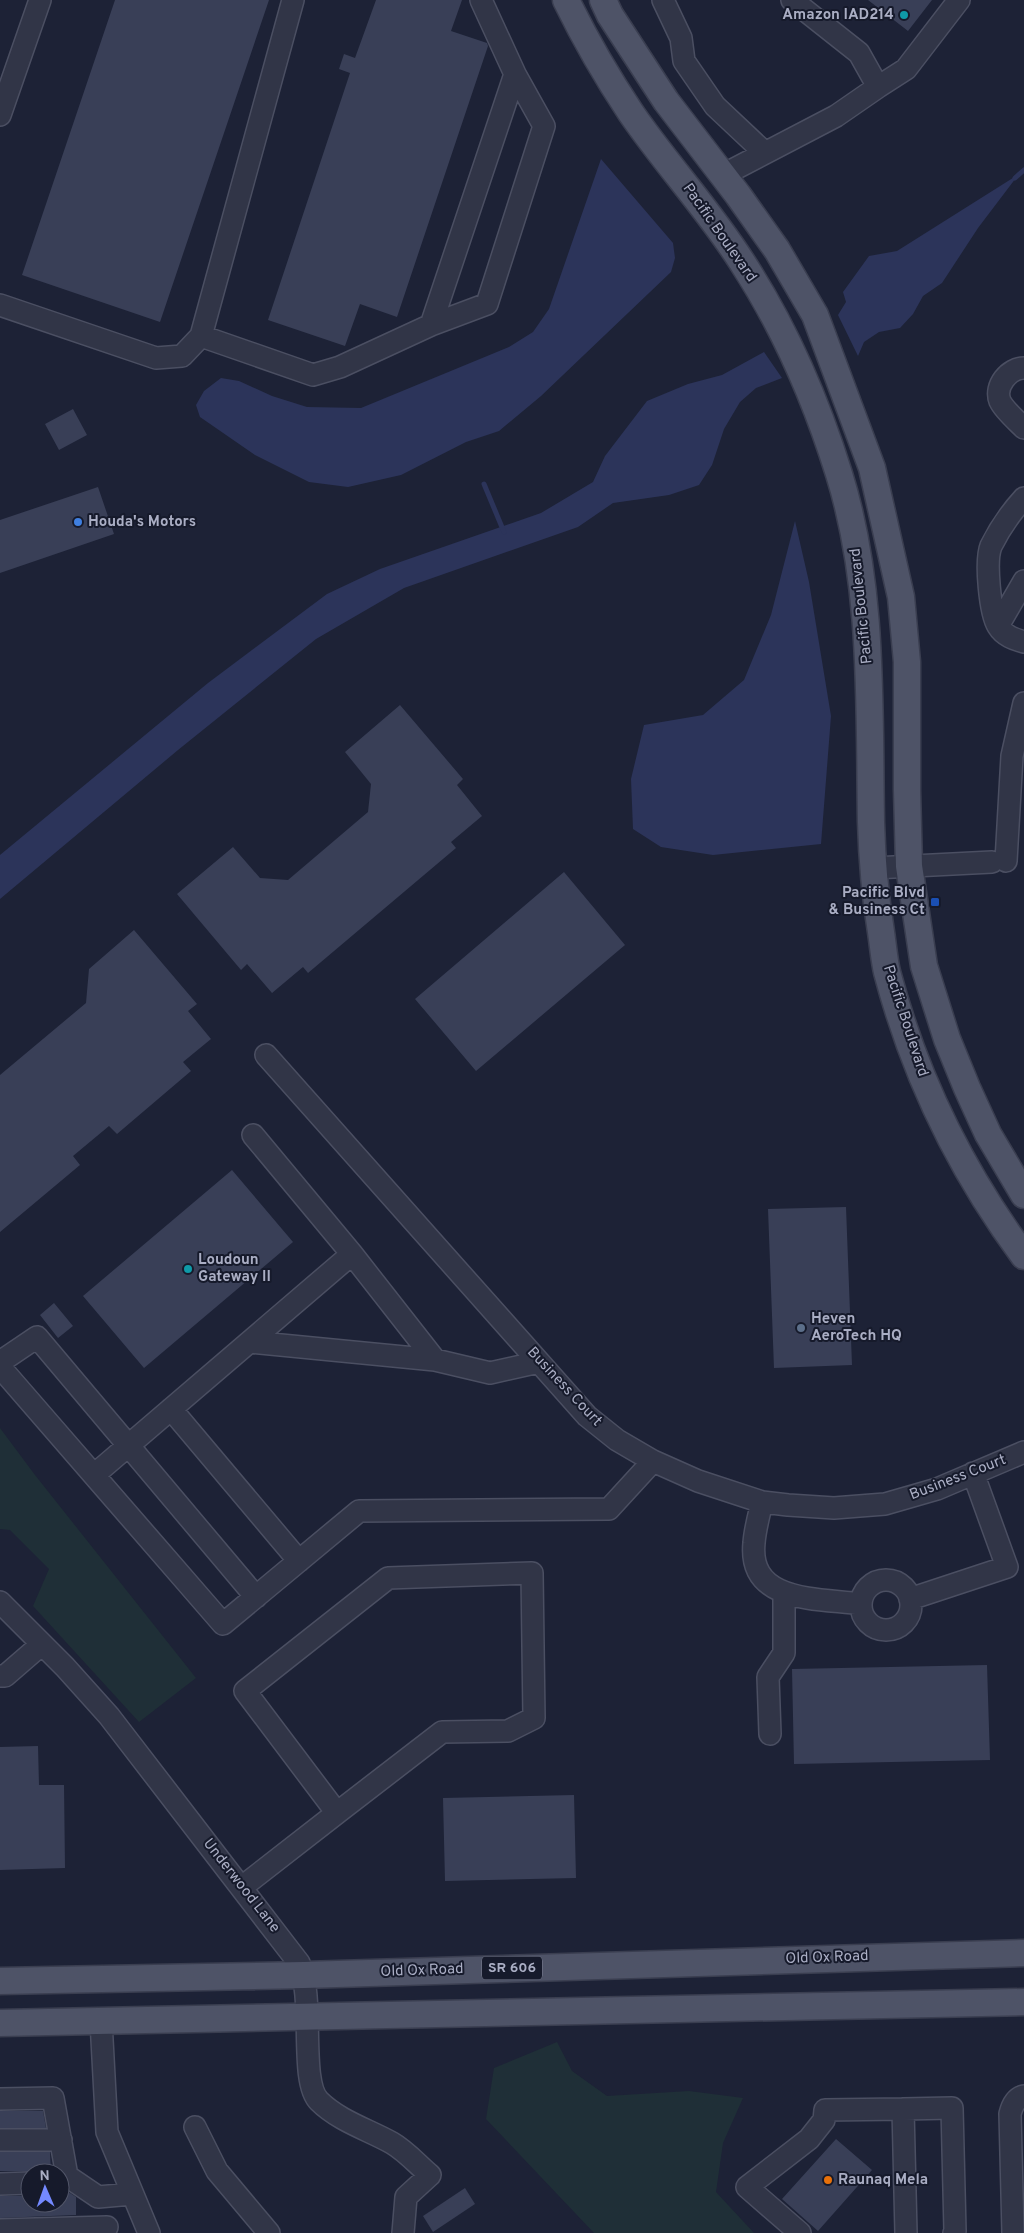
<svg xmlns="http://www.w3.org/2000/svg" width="1024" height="2233" viewBox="0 0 1024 2233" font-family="Overpass,sans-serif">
	<rect width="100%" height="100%" fill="#1d2236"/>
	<path fill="#1f2f37" d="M 0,1428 L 35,1475 L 196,1678 L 139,1722 L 33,1606 L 49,1569 L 10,1530 L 0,1529 Z
		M 557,2042 L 572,2071 L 607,2096 L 689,2091 L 743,2098 L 723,2143 L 716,2192 L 754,2233 L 594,2233 L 486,2119 L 494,2068 Z"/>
	<path fill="#2c345a" d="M 601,159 L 673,243 L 675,258 L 671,272 L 541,396 L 499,431 L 466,442 L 401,475 L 348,487 L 309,482 L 255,455 L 200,417 L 196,405 L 204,391 L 221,378 L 239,381 L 272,396 L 307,407 L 361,408 L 509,347 L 533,332 L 549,309 Z
		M 1019,174 L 978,228 L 942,283 L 923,296 L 913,314 L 900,328 L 879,332 L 864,342 L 858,356 L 838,315 L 846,302 L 843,292 L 869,256 L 897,251 Z
		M 764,352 L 782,378 L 756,388 L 740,402 L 724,429 L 712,465 L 699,485 L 669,495 L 613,503 L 578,527 L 404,588 L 316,639 L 178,750 L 0,899 L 0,855 L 208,683 L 327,594 L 380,569 L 541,513 L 593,482 L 605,456 L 647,401 L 688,384 L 722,375 Z
		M 795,521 L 809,582 L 831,716 L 821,844 L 713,855 L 661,847 L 633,829 L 631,779 L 644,725 L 703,715 L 744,680 L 771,615 Z"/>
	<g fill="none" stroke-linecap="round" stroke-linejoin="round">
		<path stroke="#2c345a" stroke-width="5" d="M 1015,178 L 1024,170
			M 484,484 L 504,532"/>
	</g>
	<path fill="#393f57" d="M 115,0 L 269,0 L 160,322 L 22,275 Z
		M 376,0 L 462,0 L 451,31 L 487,43 L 488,46 L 397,317 L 360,304 L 345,346 L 268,320 L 350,73 L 339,69 L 344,54 L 355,58 Z
		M 868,0 L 932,0 L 908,31 Z
		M 73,409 L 87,435 L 59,450 L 45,424 Z
		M 98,487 L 114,534 L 0,573 L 0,520 Z
		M 400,705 L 463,779 L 457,785 L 482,816 L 451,842 L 456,848 L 308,973 L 303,967 L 272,993 L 247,964 L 241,970 L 177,894 L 233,847 L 260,878 L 288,880 L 368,812 L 371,784 L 345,752 Z
		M 564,872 L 625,945 L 476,1071 L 415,999 Z
		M 134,930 L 197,1004 L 188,1011 L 211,1039 L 183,1062 L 191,1071 L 117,1134 L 109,1126 L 73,1156 L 80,1165 L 0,1232 L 0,1075 L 86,1003 L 89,969 Z
		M 232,1170 L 293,1242 L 144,1368 L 83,1296 Z
		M 846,1207 L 852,1365 L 774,1368 L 768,1209 Z
		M 54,1303 L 73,1326 L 58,1338 L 40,1315 Z
		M 987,1665 L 990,1760 L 794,1764 L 792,1669 Z
		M 38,1746 L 39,1785 L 64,1785 L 65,1868 L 0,1870 L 0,1747 Z
		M 574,1795 L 576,1878 L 445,1881 L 443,1798 Z
		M 0,2111 L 43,2111 L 46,2128 L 0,2128 Z
		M 836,2139 L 872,2170 L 818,2231 L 782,2199 Z
		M 0,2152 L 50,2152 L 51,2173 L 37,2173 L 30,2171 L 0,2171 Z
		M 465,2188 L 475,2204 L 433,2232 L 423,2216 Z
		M 70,2193 L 76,2197 L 76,2215 L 0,2218 L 0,2196 L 30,2196 L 30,2203 L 60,2203 L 60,2194 Z"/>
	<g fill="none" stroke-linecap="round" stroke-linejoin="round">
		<defs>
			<path id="minor" d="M 663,0 L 681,38 L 684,61 L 715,106 L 765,153
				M 878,87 L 906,69 L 959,0
				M 0,115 L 40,0
				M 723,175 L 836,116 L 878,87 L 859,53 L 792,0
				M 0,305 L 156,358 L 182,356 L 201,336 L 293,0
				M 431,325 L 487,304 L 544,126 L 515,74
				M 201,336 L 313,375 L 340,367 L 431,325 L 515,74 L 481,0
				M 1024,368 C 1009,368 994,386 1000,401 C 1004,410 1017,421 1024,428
				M 1024,498 C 1012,511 999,530 991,546 C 985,561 990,613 998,626 C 1004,636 1014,639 1024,642
				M 998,626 L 1024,581
				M 1006,861 L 1012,756 L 1024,703
				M 874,868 L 992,862
				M 266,1055 L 587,1416 L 617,1440 L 653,1461 L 698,1481 L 762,1502 L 788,1505 L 834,1508 L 885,1504 L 937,1489 L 1024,1452
				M 253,1135 L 352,1254 L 435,1360
				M 250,1342 L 435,1360 L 490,1373 L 539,1362
				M 0,1362 L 37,1337 L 256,1597
				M 0,1367 L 223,1624 L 359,1511 L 609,1509 L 653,1461
				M 171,1409 L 299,1561
				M 94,1475 L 352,1254
				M 762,1502 C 759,1515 755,1529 754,1543 C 748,1604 820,1598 861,1604
				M861 1605a25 25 0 1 1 50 0a25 25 0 1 1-50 0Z
				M 910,1599 L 1007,1567 L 973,1473
				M 0,1602 L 65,1667 L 109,1716 L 299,1963 C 315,1998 299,2081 319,2101 C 339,2121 369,2130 392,2143 C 406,2151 418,2165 430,2175 L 406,2197 L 403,2233
				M 0,1676 L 5,1676 L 42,1644
				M 770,1734 L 768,1677 L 784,1653 L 784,1594
				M 242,1887 L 337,1813 L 245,1691 L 388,1578 L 532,1573 L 534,1718 L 508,1731 L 442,1732 L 337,1813
				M 101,2021 L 107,2132 L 149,2233
				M 0,2099 L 53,2098 L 67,2176 L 98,2197 L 132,2194
				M 903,2109 L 952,2108 L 955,2231 L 954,2233
				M 195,2127 L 217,2171 L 269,2233
				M 0,2140 L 61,2140
				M 0,2184 L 30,2183
				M 0,2230 L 107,2227
				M 800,2233 L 747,2187 L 809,2139 L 824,2120 L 825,2110 L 903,2109 L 906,2233
				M 1013,2233 L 1010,2114 C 1012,2106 1015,2098 1024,2096"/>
			<path id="major" d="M 566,0 C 585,39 607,77 631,113 C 666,164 709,210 742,262 C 785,328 816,400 839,474 C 874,586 869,706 871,822 C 872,859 875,895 881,932 C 883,945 884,959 887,972 C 914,1074 961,1171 1024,1256
				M 603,0 L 610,15 L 666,101 L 738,195 L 777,250 L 815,315 L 872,468 L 901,597 L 907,662 L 907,790 L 909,866 L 924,966 L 947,1039 L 967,1088 L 988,1134 L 1024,1195
				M 0,1981 L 304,1975 L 1024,1953
				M 0,2023 L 1024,2002"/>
		</defs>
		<use href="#minor" stroke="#4b4f62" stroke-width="24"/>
		<use href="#major" stroke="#3a3e50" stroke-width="29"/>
		<use href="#minor" stroke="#313547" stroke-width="21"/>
		<use href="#major" stroke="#4e5367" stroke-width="26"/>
	</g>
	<g fill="#0f9aa8" stroke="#161a2b" stroke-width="2">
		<circle cx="904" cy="15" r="5"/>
		<circle cx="188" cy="1269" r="5"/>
	</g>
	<circle fill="#3f7fe0" stroke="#161a2b" stroke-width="2" cx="78" cy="522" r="5"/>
	<rect fill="#1a4fb4" stroke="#161a2b" stroke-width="2" x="930" y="897" width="10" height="10" rx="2.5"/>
	<circle fill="#5c6f8a" stroke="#161a2b" stroke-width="2" cx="801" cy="1328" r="5"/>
	<circle fill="#e8710a" stroke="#161a2b" stroke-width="2" cx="828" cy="2180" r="5"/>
	<g text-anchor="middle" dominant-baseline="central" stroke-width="4" stroke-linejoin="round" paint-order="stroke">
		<rect fill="#161a2b" stroke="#7e8296" stroke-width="1" x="482" y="1956.5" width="60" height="23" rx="4"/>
		<g font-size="14" font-weight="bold" fill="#aaaec4">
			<text x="512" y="1968">SR 606</text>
		</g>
		<g font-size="15" font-weight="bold" fill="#aaaec4" stroke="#161a2b" text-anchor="start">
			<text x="894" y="15" text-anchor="end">Amazon IAD214</text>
			<text x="88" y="522">Houda's Motors</text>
			<text x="925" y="893" text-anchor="end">Pacific Blvd<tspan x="925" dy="17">&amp; Business Ct</tspan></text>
			<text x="198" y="1260">Loudoun<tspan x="198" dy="17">Gateway II</tspan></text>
			<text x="811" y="1319">Heven<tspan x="811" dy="17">AeroTech HQ</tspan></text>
			<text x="838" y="2180">Raunaq Mela</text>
		</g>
		<g font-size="15" fill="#aaaec4" stroke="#161a2b">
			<text transform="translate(719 233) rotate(55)">Pacific Boulevard</text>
			<text transform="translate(862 606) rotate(-96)">Pacific Boulevard</text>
			<text transform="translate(905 1021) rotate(72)">Pacific Boulevard</text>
			<text transform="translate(564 1387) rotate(47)">Business Court</text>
			<text transform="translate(958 1478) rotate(-21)">Business Court</text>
			<text transform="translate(241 1886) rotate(52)">Underwood Lane</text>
			<text transform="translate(827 1958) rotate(-2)">Old Ox Road</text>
			<text transform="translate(422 1971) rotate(-2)">Old Ox Road</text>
		</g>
	</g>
	<g transform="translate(45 2188) rotate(358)"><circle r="24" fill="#161a2b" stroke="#515568"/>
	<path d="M0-4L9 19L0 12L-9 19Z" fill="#7489ff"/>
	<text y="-8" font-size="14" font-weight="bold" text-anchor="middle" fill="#aaaec4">N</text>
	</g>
</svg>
